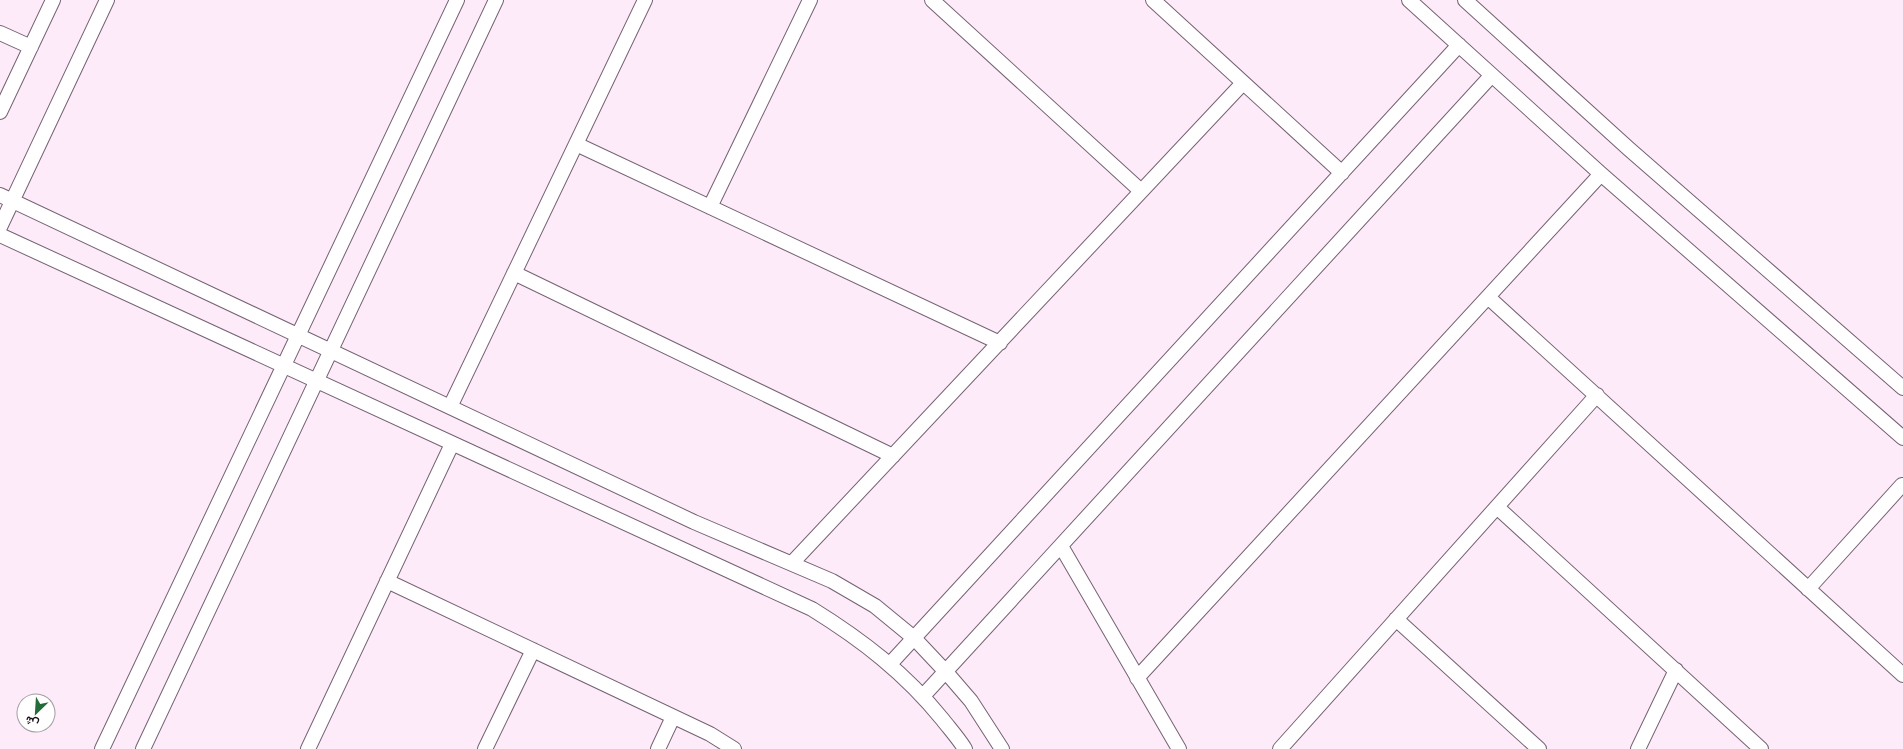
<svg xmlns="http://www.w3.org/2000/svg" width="1903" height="749" viewBox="0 0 1903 749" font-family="Manrope,Vazirmatn,sans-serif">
	<rect width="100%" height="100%" fill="#fdebfa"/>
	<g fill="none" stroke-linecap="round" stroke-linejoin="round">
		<defs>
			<path id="street" d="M 932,0 L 1141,191
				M 1153,0 L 1342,173
				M 1409,0 L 1601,174 L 1903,438
				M 1465,0 L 1629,149 L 1903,388
				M 0,33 L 31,47
				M 0,112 L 53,0
				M 576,144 L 1000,343
				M 0,195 L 694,522 L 832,581 L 875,606 L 914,638 L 946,672 L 971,701 L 1002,749
				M 710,207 L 810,0
				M 0,227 L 107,0
				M 0,235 L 812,609 C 862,640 905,673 943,720 C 950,729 959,739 965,749
				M 514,273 L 893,456
				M 1488,297 L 1903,675
				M 450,407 L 645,0
				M 1497,507 L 1761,749
				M 1061,546 L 1179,749
				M 792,563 L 1243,83
				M 387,581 L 710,734 L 734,749
				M 1808,589 L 1902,485
				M 1396,619 L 1539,749
				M 890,664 L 1459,45
				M 1137,678 L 1601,174
				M 923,696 L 1491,76
				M 102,749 L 457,0
				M 143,749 L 496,0
				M 308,749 L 452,444
				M 485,749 L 533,650
				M 658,749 L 673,717
				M 1280,749 L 1597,395
				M 1638,749 L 1676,670"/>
		</defs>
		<use href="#street" stroke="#756273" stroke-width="16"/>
		<use href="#street" stroke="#fff" stroke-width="14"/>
	</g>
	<g transform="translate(36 713) rotate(205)"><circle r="19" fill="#ffffff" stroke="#a19ea1"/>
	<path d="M0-3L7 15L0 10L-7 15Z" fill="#236b38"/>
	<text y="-6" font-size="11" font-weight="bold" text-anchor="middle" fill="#150d14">ش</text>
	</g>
</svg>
